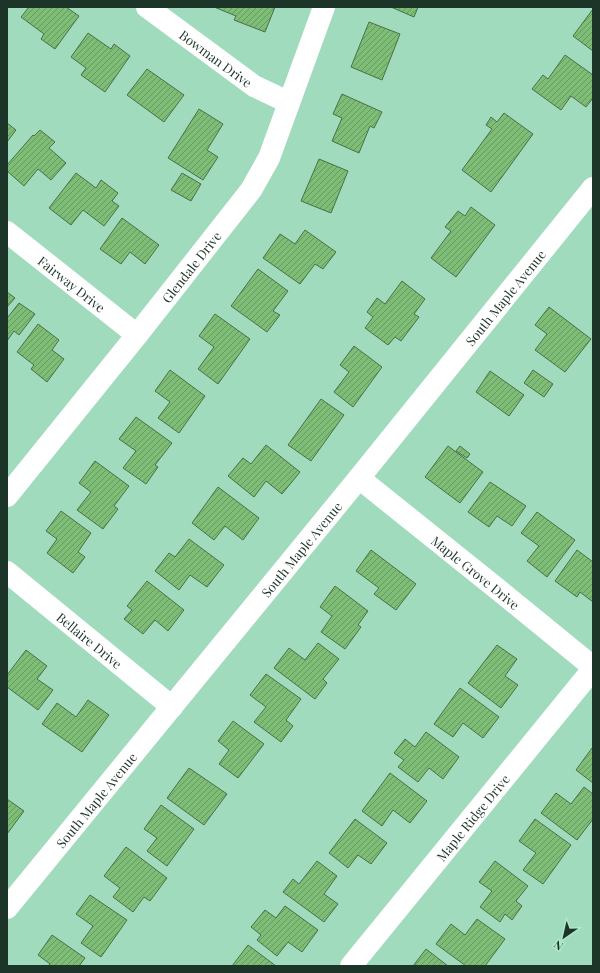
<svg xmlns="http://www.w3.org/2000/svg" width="600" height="973" viewBox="0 0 600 973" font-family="'Playfair Display',serif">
	<defs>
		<pattern id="building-hatch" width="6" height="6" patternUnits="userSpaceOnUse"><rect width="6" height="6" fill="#7dbd76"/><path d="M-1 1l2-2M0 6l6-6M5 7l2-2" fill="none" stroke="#669a61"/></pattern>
	</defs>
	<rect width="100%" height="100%" fill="#a1dbbd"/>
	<path fill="url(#building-hatch)" stroke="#4c6f48" d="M 29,7 L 66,7 L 79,16 L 55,49 L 41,39 L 44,34 L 21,17 Z
		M 214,7 L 275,7 L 265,32 L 234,20 L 236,16 Z
		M 391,7 L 418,7 L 414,17 Z
		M 593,9 L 593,51 L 573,36 Z
		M 369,22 L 400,34 L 382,80 L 351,67 Z
		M 88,33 L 111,49 L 114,44 L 130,56 L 105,92 L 81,75 L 86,68 L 71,57 Z
		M 565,55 L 593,75 L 593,98 L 586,107 L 571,96 L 561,110 L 532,89 L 543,75 L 548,79 Z
		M 147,69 L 184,95 L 164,122 L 127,95 Z
		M 342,94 L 382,112 L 374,128 L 370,126 L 359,153 L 332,141 L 342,118 L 333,114 Z
		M 199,109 L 223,124 L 207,150 L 218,157 L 203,180 L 168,158 Z
		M 504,113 L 533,134 L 491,192 L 462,170 L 492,129 L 486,125 L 491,117 L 497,122 Z
		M 7,123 L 16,130 L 7,142 Z
		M 40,130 L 55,142 L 49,148 L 66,163 L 51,180 L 38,169 L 24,186 L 7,171 L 7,165 L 33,135 L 34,136 Z
		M 319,159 L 348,171 L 331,213 L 301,201 Z
		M 76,173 L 96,188 L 101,180 L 118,193 L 112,201 L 119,206 L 104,226 L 83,210 L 71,225 L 49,208 Z
		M 182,173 L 201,184 L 191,201 L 171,190 Z
		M 471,207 L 495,225 L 456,277 L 431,258 L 451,231 L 445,227 L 458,211 L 465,216 Z
		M 122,218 L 159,245 L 145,264 L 130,252 L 121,264 L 100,249 Z
		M 305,230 L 336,252 L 323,269 L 315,264 L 300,284 L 263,258 L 280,234 L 295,244 Z
		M 258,269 L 288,291 L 273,311 L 280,315 L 267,332 L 231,306 Z
		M 402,281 L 425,299 L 414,314 L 419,317 L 401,341 L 395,337 L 388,345 L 365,328 L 373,317 L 367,312 L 377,298 L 385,304 Z
		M 7,292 L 15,298 L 7,307 Z
		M 19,303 L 35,314 L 19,335 L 14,331 L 7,341 L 7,316 L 8,317 Z
		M 549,307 L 591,339 L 565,372 L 535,350 L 547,334 L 535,325 Z
		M 215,314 L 250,339 L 218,384 L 198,369 L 214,347 L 199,336 Z
		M 38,324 L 59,340 L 52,350 L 64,359 L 47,382 L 31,369 L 34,365 L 17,352 Z
		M 354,346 L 382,367 L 353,407 L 334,392 L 349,372 L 340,365 Z
		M 170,370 L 205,396 L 179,433 L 158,418 L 170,402 L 155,391 Z
		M 533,370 L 553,384 L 544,397 L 524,383 Z
		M 490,371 L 524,395 L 509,416 L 476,392 Z
		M 321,399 L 344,415 L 311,461 L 288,445 Z
		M 136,417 L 172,443 L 155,465 L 158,467 L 146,484 L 123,468 L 136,451 L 119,439 Z
		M 266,445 L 300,472 L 282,494 L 266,481 L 254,497 L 228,476 L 243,458 L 251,464 Z
		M 448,446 L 483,472 L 460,503 L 425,477 Z
		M 460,446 L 470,454 L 467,458 L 456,451 Z
		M 95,461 L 129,486 L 114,506 L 118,509 L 103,529 L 77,510 L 91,492 L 79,483 Z
		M 490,482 L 526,506 L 512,526 L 497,516 L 489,527 L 468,512 Z
		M 218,487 L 259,518 L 243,540 L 225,526 L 214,540 L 192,523 Z
		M 61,511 L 91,533 L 78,552 L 85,557 L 73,573 L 47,553 L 57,539 L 46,531 Z
		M 537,512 L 575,540 L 547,577 L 527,561 L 539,546 L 521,533 Z
		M 189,539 L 224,565 L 207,587 L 190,575 L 179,590 L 155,571 L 169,553 L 175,557 Z
		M 371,550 L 416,584 L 396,610 L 374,594 L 379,588 L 356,571 Z
		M 577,550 L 593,562 L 593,602 L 580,592 L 577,597 L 555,581 Z
		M 147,581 L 184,610 L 168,631 L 155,620 L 143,634 L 124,619 L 132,610 L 127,606 Z
		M 335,586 L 368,611 L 358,625 L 361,627 L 345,649 L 321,632 L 332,616 L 320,607 Z
		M 318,643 L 339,659 L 323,679 L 327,683 L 315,699 L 274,668 L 289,648 L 305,660 Z
		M 497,645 L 517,659 L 505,676 L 518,685 L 501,708 L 468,683 Z
		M 26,650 L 47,666 L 37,679 L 53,690 L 38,710 L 7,687 L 7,675 Z
		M 266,674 L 301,699 L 286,720 L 293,726 L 281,742 L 254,722 L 266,707 L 250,695 Z
		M 460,688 L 499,717 L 483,738 L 463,723 L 453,737 L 434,724 Z
		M 88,700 L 109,715 L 82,752 L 42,724 L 57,703 L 76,717 Z
		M 233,721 L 264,744 L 238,778 L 219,764 L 229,750 L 218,741 Z
		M 426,732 L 459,757 L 443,779 L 429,768 L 418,782 L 398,767 L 404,760 L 394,753 L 405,739 L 415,747 Z
		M 592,748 L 593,749 L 593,783 L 576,770 Z
		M 189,768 L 227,794 L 204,825 L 167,798 Z
		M 390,773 L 427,801 L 410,823 L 393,810 L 382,826 L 362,811 Z
		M 584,787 L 593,794 L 593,819 L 577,840 L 541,813 L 556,793 L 571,804 Z
		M 7,799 L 24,811 L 7,834 Z
		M 161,805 L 194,829 L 167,866 L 147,851 L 157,838 L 144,829 Z
		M 355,819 L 387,843 L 371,864 L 358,855 L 348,868 L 329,853 Z
		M 535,819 L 571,845 L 543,884 L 523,870 L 536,853 L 519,841 Z
		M 126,847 L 167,878 L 150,901 L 144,897 L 133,912 L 113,897 L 120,888 L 104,876 Z
		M 317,861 L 337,876 L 324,894 L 338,904 L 324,922 L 283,892 L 293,879 L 299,884 Z
		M 495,861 L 528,886 L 516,901 L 522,906 L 512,920 L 505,914 L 500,922 L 480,907 L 492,891 L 479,882 Z
		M 90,895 L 127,920 L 101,957 L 81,943 L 93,926 L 76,914 Z
		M 285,906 L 318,930 L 302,952 L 288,942 L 277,956 L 257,940 L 261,935 L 251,927 L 265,910 L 276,918 Z
		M 477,919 L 505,939 L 485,966 L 466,966 L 436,944 L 451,924 L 465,935 Z
		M 52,935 L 85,958 L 79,966 L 48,966 L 50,964 L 38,955 Z
		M 248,945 L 276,966 L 232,966 Z
		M 426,949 L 448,966 L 413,966 Z"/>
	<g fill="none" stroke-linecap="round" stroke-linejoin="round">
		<g stroke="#fff" stroke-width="22">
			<path id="s1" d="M 147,7 L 254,86 L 288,102"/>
			<path id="s2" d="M 7,232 L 137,335"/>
			<path id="s3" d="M 359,478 L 506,596 L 593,667"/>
			<path id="s4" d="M 7,496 L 137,335 L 251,190 L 269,158 L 324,7"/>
			<path id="s5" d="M 7,572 L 172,707"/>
			<path id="s6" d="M 351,966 L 593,669"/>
		</g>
		<path stroke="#fff" stroke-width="22" id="s7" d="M 7,908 L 359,478 L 593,188"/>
	</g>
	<g text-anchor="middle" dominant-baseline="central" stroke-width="3" stroke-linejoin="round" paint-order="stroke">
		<g font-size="13" fill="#1d3428" stroke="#aee8ca">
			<text stroke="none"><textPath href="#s1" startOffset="86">Bowman Drive</textPath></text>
			<text stroke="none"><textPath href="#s4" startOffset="294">Glendale Drive</textPath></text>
			<text stroke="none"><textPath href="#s2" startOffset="83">Fairway Drive</textPath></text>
			<text stroke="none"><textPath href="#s7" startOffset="788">South Maple Avenue</textPath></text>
			<text stroke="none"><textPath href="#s7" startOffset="464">South Maple Avenue</textPath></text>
			<text stroke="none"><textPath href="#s3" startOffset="150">Maple Grove Drive</textPath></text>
			<text stroke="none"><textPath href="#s5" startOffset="107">Bellaire Drive</textPath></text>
			<text stroke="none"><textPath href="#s7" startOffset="140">South Maple Avenue</textPath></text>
			<text stroke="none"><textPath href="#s6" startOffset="192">Maple Ridge Drive</textPath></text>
		</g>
	</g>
	<rect width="600" height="973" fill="none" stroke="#1d3428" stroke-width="16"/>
	<g transform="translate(564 937) rotate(214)" stroke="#aee8ca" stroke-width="3" paint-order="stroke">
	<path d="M0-3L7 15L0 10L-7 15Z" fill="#1d3428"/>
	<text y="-6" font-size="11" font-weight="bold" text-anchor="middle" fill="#1d3428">N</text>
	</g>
</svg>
